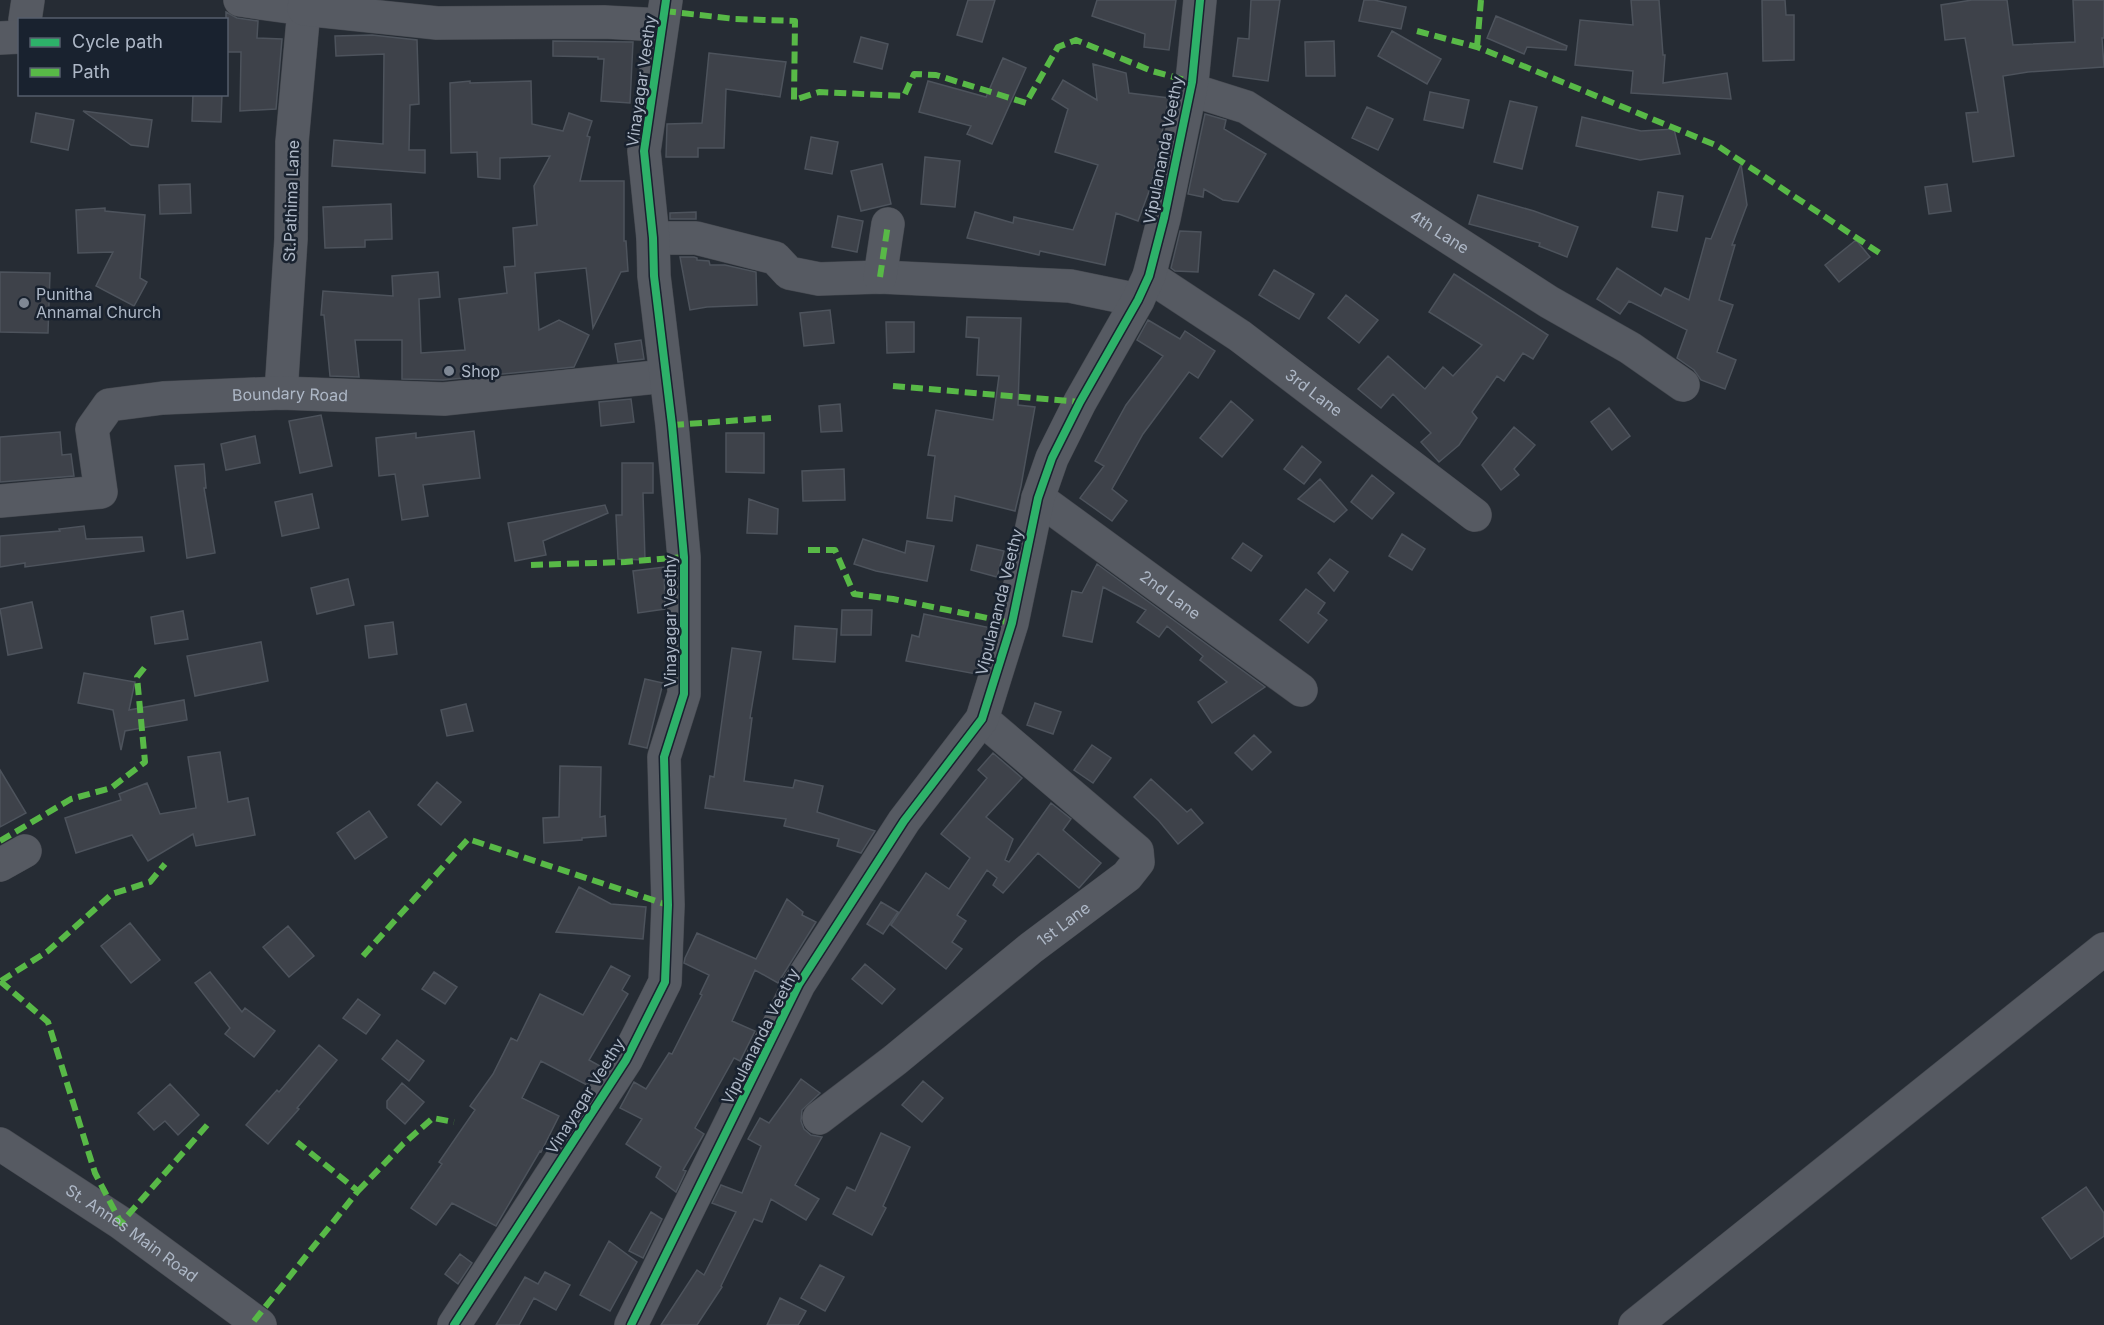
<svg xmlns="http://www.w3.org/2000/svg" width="2104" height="1325" viewBox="0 0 2104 1325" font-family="Inter,sans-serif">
	<rect width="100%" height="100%" fill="#262c34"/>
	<path fill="#3e424a" stroke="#4d535c" stroke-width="1.5" d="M 968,0 L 995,0 L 982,42 L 957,35 Z
		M 1097,0 L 1176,0 L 1169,50 L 1144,47 L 1145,34 L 1092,16 Z
		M 1251,0 L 1280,0 L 1268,81 L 1233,76 L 1238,38 L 1249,39 Z
		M 1364,0 L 1374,0 L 1406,7 L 1401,29 L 1359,21 Z
		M 1631,0 L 1659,0 L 1663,55 L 1665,55 L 1663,83 L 1727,73 L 1731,99 L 1631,93 L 1633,71 L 1575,65 L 1580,20 L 1633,25 Z
		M 1762,0 L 1785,0 L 1786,15 L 1794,15 L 1794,60 L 1763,61 Z
		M 1972,0 L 2007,0 L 2013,45 L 2075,42 L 2073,0 L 2104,0 L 2104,38 L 2102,38 L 2104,67 L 2028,72 L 2003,76 L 2014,156 L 1973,162 L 1966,113 L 1978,112 L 1965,38 L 1945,40 L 1941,5 Z
		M 226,12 L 237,18 L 258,21 L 257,38 L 282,39 L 276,109 L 240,111 L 241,52 L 226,52 Z
		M 1496,16 L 1567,46 L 1566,50 L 1527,47 L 1524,54 L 1487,38 Z
		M 1392,31 L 1441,59 L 1427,84 L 1378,56 Z
		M 372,35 L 417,40 L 419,104 L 410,105 L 409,150 L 425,150 L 425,173 L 332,166 L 334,140 L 383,144 L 384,54 L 336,56 L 335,36 Z
		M 861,37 L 888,44 L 882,69 L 854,62 Z
		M 553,41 L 633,42 L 630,103 L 601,101 L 604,59 L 598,59 L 598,57 L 553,56 Z
		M 1334,41 L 1335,76 L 1306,76 L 1305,42 Z
		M 709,53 L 786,62 L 780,97 L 726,89 L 724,148 L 698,148 L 698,157 L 666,157 L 667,124 L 702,123 Z
		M 1003,58 L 1026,68 L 992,144 L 967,134 L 971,126 L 919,112 L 928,81 L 986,97 Z
		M 1093,64 L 1126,73 L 1129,93 L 1169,98 L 1151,186 L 1138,221 L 1116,213 L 1105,265 L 1040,251 L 1039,255 L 967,238 L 975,212 L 1013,223 L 1014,217 L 1073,230 L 1098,165 L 1055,152 L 1068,109 L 1052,99 L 1063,80 L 1097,100 Z
		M 470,81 L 470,83 L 531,81 L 532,124 L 563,131 L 569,113 L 592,121 L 587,136 L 590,137 L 580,181 L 624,181 L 624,241 L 626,241 L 628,271 L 621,272 L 593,328 L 586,268 L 535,273 L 539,330 L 559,320 L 589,335 L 574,367 L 443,380 L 402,379 L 402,340 L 355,340 L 359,377 L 330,376 L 324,315 L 321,315 L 323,291 L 393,296 L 392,276 L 438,272 L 440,297 L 419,299 L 421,353 L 465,350 L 459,299 L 507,293 L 504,267 L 515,266 L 513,228 L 537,225 L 534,186 L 550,156 L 500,158 L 500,179 L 478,177 L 477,152 L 451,153 L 450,83 Z
		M 1430,92 L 1469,100 L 1463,128 L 1424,120 Z
		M 193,94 L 222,94 L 221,122 L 192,121 Z
		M 1510,101 L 1537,107 L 1522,169 L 1494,162 Z
		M 1367,107 L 1393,119 L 1378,150 L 1352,138 Z
		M 83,111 L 152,120 L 148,147 L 131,145 Z
		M 36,113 L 74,120 L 68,150 L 31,142 Z
		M 1205,114 L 1226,120 L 1224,129 L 1266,154 L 1238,202 L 1223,200 L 1204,189 L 1203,197 L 1188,194 Z
		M 1582,117 L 1641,131 L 1674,129 L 1680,154 L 1640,160 L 1576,146 Z
		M 811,137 L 838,142 L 832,174 L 805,169 Z
		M 925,157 L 960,161 L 955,207 L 921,204 Z
		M 882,164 L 891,204 L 861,211 L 851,171 Z
		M 1741,164 L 1747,205 L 1732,245 L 1735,245 L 1719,300 L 1733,305 L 1717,352 L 1736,360 L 1725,389 L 1701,380 L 1694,370 L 1677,358 L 1687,330 L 1629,301 L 1620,314 L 1597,299 L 1617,268 L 1661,296 L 1665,288 L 1689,300 L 1706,238 L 1711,239 Z
		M 190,184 L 191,213 L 160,214 L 159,185 Z
		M 1947,184 L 1951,211 L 1929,214 L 1925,187 Z
		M 1658,192 L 1683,196 L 1677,231 L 1652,227 Z
		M 1478,195 L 1534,211 L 1578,227 L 1567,257 L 1539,246 L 1540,243 L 1469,224 Z
		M 391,204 L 392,239 L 365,240 L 365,247 L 325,248 L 323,207 Z
		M 105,208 L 105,211 L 145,215 L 140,278 L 147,282 L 134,306 L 96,286 L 113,252 L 78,253 L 76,210 Z
		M 696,212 L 696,219 L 670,219 L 670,213 Z
		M 838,216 L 863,221 L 857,252 L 832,247 Z
		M 1180,231 L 1201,232 L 1198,272 L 1175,271 L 1171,268 Z
		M 1856,240 L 1870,257 L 1839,282 L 1825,265 Z
		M 680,257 L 694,257 L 697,258 L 697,260 L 709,261 L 710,265 L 725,265 L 756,272 L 757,305 L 707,307 L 690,310 Z
		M 1274,270 L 1314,294 L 1299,319 L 1259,295 Z
		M 0,272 L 50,273 L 48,333 L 0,332 Z
		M 1454,274 L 1548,335 L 1533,359 L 1523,353 L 1504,381 L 1497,376 L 1472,412 L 1477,418 L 1459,445 L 1439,462 L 1421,442 L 1431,433 L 1393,394 L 1381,408 L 1358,389 L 1388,356 L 1425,389 L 1443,367 L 1453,376 L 1482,345 L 1429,312 Z
		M 1346,295 L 1378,320 L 1359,343 L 1328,318 Z
		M 830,310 L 834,343 L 804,346 L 800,313 Z
		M 967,317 L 1021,318 L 1018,405 L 1035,407 L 1021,486 L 1015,511 L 955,496 L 952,521 L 927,518 L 935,456 L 928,455 L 936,410 L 993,420 L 999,376 L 977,375 L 979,338 L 966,337 Z
		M 1148,320 L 1180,339 L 1185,331 L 1215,351 L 1198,378 L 1189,372 L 1143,434 L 1112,489 L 1127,501 L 1112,521 L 1080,498 L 1104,466 L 1095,461 L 1126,405 L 1163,356 L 1137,340 Z
		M 886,322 L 914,322 L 914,352 L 887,353 Z
		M 641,340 L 644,359 L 618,362 L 615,344 Z
		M 631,399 L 634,422 L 601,426 L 599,402 Z
		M 1231,401 L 1253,420 L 1222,457 L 1200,438 Z
		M 840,404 L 842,431 L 821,432 L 819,406 Z
		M 1609,408 L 1630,436 L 1612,450 L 1591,422 Z
		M 321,415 L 332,466 L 300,473 L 289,421 Z
		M 1514,427 L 1535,445 L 1514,469 L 1519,475 L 1501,490 L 1482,465 Z
		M 474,431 L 480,478 L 423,485 L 428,516 L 402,520 L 395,474 L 379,476 L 376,438 L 416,433 L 416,438 Z
		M 60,432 L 62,455 L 71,454 L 74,476 L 0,482 L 0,437 Z
		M 726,433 L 764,433 L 764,473 L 726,472 Z
		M 255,436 L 260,463 L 226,470 L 221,444 Z
		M 1302,446 L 1321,462 L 1304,484 L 1284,469 Z
		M 622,463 L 653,463 L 653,493 L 643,493 L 645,560 L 618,559 L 616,515 L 622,515 Z
		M 204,464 L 206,488 L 204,488 L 215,553 L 187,558 L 175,466 Z
		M 844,469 L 845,500 L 803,501 L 802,471 Z
		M 1372,475 L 1394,493 L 1372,519 L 1351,502 Z
		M 1320,479 L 1347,510 L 1334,522 L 1298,499 Z
		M 312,494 L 319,528 L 282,536 L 275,502 Z
		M 749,499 L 778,509 L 777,534 L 747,533 Z
		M 605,505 L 608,513 L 543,541 L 546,555 L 515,561 L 508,523 Z
		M 84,526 L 86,539 L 142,537 L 144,551 L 25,567 L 25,563 L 0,567 L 0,536 L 60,531 L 59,529 Z
		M 1402,534 L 1425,549 L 1412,570 L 1389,556 Z
		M 863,539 L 905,553 L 907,541 L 934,546 L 927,581 L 876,571 L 854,564 Z
		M 1243,543 L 1262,556 L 1251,571 L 1232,558 Z
		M 977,545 L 1004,551 L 997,577 L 971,570 Z
		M 1330,559 L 1348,572 L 1334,591 L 1318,573 Z
		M 1097,564 L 1265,687 L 1212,723 L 1198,702 L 1227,682 L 1200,660 L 1203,656 L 1167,626 L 1159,637 L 1137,622 L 1146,610 L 1103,587 L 1092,642 L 1063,636 L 1072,591 L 1082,593 Z
		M 664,567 L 665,609 L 638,613 L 633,571 Z
		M 348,579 L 354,605 L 317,614 L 311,588 Z
		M 1306,589 L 1325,603 L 1318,613 L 1327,620 L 1308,643 L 1280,620 Z
		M 32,602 L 42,648 L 8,655 L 0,609 Z
		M 842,610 L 872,610 L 871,635 L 841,635 Z
		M 183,611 L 188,639 L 155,644 L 151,617 Z
		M 924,614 L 991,628 L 976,674 L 906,661 L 912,635 L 919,637 Z
		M 393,622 L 397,654 L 369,658 L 365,626 Z
		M 795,626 L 837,629 L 835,662 L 793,659 Z
		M 261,642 L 268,681 L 195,696 L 187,656 Z
		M 732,648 L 761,652 L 750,718 L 752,718 L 744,781 L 793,788 L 795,780 L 823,786 L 817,812 L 875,831 L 861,853 L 837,846 L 839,839 L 784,826 L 786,819 L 705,808 L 710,776 L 714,777 Z
		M 84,673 L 135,682 L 129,710 L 184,700 L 187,720 L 125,731 L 121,750 L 113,710 L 78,703 Z
		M 645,679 L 663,683 L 647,748 L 629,744 Z
		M 1035,703 L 1061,712 L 1053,734 L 1027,725 Z
		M 466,704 L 473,731 L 447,736 L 441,710 Z
		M 1254,735 L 1271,752 L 1252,770 L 1235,753 Z
		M 1092,745 L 1111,758 L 1093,783 L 1074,770 Z
		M 220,752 L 228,802 L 248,798 L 255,835 L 196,846 L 193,834 L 148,861 L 132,835 L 76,853 L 65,818 L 121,800 L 119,794 L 147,783 L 160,814 L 196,808 L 188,757 Z
		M 993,753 L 1022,778 L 986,817 L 1013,839 L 1005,860 L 1009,862 L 1051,803 L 1071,819 L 1063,830 L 1101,863 L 1079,888 L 1038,853 L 1003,893 L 993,885 L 997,878 L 987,870 L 957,915 L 966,921 L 952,942 L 962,949 L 946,969 L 891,925 L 926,873 L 949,889 L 970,858 L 941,834 L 987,778 L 978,770 Z
		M 560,766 L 601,767 L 600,817 L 605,816 L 606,836 L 582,838 L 582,840 L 544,843 L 543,818 L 559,817 Z
		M 0,770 L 26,813 L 0,827 Z
		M 1151,779 L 1187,812 L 1191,809 L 1203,823 L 1178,844 L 1159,821 L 1134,797 Z
		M 437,782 L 461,802 L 441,825 L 418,805 Z
		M 369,811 L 387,837 L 355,859 L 337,833 Z
		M 579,887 L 611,904 L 646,907 L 643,939 L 556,932 Z
		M 787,899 L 803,912 L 802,915 L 816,922 L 778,983 L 755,970 L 732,1021 L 755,1031 L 740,1061 L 734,1058 L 695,1128 L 704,1134 L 683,1170 L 686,1171 L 676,1192 L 656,1177 L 661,1167 L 626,1144 L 642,1119 L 620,1108 L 634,1082 L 646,1089 L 669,1053 L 672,1054 L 702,995 L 700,994 L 709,975 L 684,963 L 685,958 L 697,933 L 756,959 Z
		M 881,902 L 898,912 L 883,934 L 867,924 Z
		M 130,923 L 160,960 L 131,983 L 101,946 Z
		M 288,926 L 314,956 L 289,977 L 263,947 Z
		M 865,964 L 895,989 L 882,1004 L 852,979 Z
		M 611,966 L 630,976 L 622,990 L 628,994 L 589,1060 L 600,1066 L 587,1085 L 541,1061 L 522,1098 L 559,1116 L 541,1152 L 540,1151 L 496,1226 L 452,1203 L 436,1225 L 411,1208 L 442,1164 L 439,1162 L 475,1110 L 470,1106 L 493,1074 L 511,1038 L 517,1041 L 540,994 L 583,1015 Z
		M 210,972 L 242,1012 L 245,1008 L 275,1031 L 254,1057 L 225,1034 L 230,1028 L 195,983 Z
		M 434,972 L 457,987 L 445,1004 L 422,989 Z
		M 358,999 L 380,1015 L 366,1034 L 343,1018 Z
		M 397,1040 L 424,1061 L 409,1081 L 382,1059 Z
		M 319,1045 L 337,1060 L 297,1108 L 299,1109 L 268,1144 L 246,1125 L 277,1090 L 279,1092 Z
		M 801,1079 L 820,1093 L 802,1110 L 801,1121 L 804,1129 L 811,1135 L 822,1137 L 795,1185 L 819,1199 L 806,1220 L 771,1199 L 762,1222 L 754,1219 L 721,1286 L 722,1287 L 697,1325 L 661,1325 L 697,1270 L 704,1275 L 736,1212 L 712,1203 L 721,1185 L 742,1193 L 761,1146 L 748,1139 L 760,1118 L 769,1123 Z
		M 923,1081 L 943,1098 L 922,1122 L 902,1105 Z
		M 402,1083 L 424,1102 L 405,1124 L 387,1108 L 387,1101 Z
		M 170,1084 L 199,1115 L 178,1135 L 165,1121 L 154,1130 L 138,1113 Z
		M 881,1133 L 910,1147 L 883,1206 L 886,1208 L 872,1235 L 833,1214 L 847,1187 L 855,1191 Z
		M 2086,1187 L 2104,1213 L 2104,1236 L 2071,1259 L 2042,1218 Z
		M 651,1212 L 662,1219 L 643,1258 L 629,1251 Z
		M 609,1241 L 637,1262 L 610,1311 L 580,1295 Z
		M 460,1254 L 472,1263 L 458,1284 L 445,1274 Z
		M 820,1265 L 844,1277 L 825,1311 L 801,1298 Z
		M 545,1272 L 570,1285 L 556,1310 L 534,1298 L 519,1325 L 496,1325 L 525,1277 L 538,1284 Z
		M 780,1298 L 806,1311 L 798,1325 L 767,1325 Z"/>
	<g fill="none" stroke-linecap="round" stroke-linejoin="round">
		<defs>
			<g id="minor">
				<path d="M 240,0 L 304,9 L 292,142 L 291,239 L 281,393"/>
				<path d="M 305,0 L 304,9 L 437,23 L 604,22 L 662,25"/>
				<path d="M 25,20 L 28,0"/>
				<path d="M 0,38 L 20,37"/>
				<path id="s1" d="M 1189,89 L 1246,107 L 1549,302 L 1630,348 L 1683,385"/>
				<path d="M 653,238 L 696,238 L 775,258 L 789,273 L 819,279 L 880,277 L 1070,286 L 1138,300"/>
				<path id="s2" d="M 1149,276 L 1240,336 L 1475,515"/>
				<path d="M 880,277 L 888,224"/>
				<path id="s3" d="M 1038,498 L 1301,690"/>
				<path id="s4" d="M 0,501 L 101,492 L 92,429 L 109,405 L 163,398 L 281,393 L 444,399 L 666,376"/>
				<path d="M 0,865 L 25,851"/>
				<path id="s5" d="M 819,1118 L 895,1060 L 1031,948 L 1127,876 L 1138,862 L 1137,851 L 982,719"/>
				<path id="s6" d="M 0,1144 L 121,1223 L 260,1325"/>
				<path d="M 454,1325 L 626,1060 L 665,982 L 668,905 L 664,757 L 684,694 L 684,557 L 672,425 L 654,276 L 653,238 L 644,151 L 666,0"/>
				<path d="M 631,1325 L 799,984 L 904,821 L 982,719 L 1012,623 L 1038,498 L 1052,458 L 1080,402 L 1138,300 L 1149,276 L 1164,218 L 1192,82 L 1200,0"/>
				<path d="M 1635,1325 L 2104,949"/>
			</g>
		</defs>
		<use href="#minor" stroke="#44484f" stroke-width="34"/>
		<use href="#minor" stroke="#565a62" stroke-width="33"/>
		<path stroke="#58b947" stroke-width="6" stroke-dasharray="12 6" stroke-linecap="butt" d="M 664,11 L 735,19 L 795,21 L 794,100 L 819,92 L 904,96 L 914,74 L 936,75 L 1026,103 L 1058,47 L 1076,40 L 1152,71 L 1192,82
			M 1417,31 L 1477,47 L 1718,146 L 1881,254
			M 1477,47 L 1481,0
			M 880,277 L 888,224
			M 893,386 L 1080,402
			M 672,425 L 771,418
			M 808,550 L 835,550 L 854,594 L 893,599 L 1012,623
			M 531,565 L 625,562 L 684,557
			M 0,841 L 71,799 L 111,788 L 145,762 L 137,677 L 145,667
			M 363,956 L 468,839 L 668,905
			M 0,981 L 48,1022 L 95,1173 L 121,1223 L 209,1123
			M 1,981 L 48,951 L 112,894 L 150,882 L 165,864
			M 358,1191 L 403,1144 L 433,1118 L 454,1122
			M 254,1321 L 358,1191 L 297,1142"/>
		<defs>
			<path id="cycleway" d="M 454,1325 L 626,1060 L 665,982 L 668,905 L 664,757 L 684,694 L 684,557 L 672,425 L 654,276 L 653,238 L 644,151 L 666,0
				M 631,1325 L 799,984 L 904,821 L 982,719 L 1012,623 L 1038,498 L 1052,458 L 1080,402 L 1138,300 L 1149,276 L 1164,218 L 1192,82 L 1200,0"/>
		</defs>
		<use href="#cycleway" stroke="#19222f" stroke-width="11"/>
		<use href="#cycleway" stroke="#2db169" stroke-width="8"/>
	</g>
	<g fill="#7e8794" stroke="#19222f" stroke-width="2">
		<circle cx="24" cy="303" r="6"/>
		<circle cx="449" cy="371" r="6"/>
	</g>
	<g text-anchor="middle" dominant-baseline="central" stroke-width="5" stroke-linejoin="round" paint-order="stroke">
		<g font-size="16" fill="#aeb8c7" stroke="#19222f">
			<text transform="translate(641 81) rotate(-82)">Vinayagar Veethy</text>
			<text transform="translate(1163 150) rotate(-79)">Vipulananda Veethy</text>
			<text transform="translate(291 201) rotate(-88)">St.Pathima Lane</text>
			<text stroke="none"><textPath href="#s1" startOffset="290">4th Lane</textPath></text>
			<text stroke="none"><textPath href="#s2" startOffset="202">3rd Lane</textPath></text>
			<text stroke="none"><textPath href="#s4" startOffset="376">Boundary Road</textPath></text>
			<text stroke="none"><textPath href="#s3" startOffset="164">2nd Lane</textPath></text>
			<text transform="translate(999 602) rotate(-76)">Vipulananda Veethy</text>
			<text transform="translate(670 621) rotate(-90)">Vinayagar Veethy</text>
			<text stroke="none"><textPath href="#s5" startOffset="312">1st Lane</textPath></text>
			<text transform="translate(760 1036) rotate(-63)">Vipulananda Veethy</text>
			<text transform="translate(585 1096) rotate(-58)">Vinayagar Veethy</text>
			<text stroke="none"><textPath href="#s6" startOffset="159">St. Annes Main Road</textPath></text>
		</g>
		<g font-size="16" fill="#aeb8c7" stroke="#19222f" text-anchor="start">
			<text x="36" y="294">Punitha<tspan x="36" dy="18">Annamal Church</tspan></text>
			<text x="461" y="371">Shop</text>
		</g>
	</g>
	<rect x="18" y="18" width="210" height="78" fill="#19222f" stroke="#555e6c" stroke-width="1.5"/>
	<rect x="30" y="38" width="30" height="9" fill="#2db169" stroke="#555e6c" stroke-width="1.5"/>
	<text x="72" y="48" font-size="18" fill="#aeb8c7">Cycle path</text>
	<rect x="30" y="68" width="30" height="9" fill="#58b947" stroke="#555e6c" stroke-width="1.5"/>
	<text x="72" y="78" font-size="18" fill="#aeb8c7">Path</text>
</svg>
